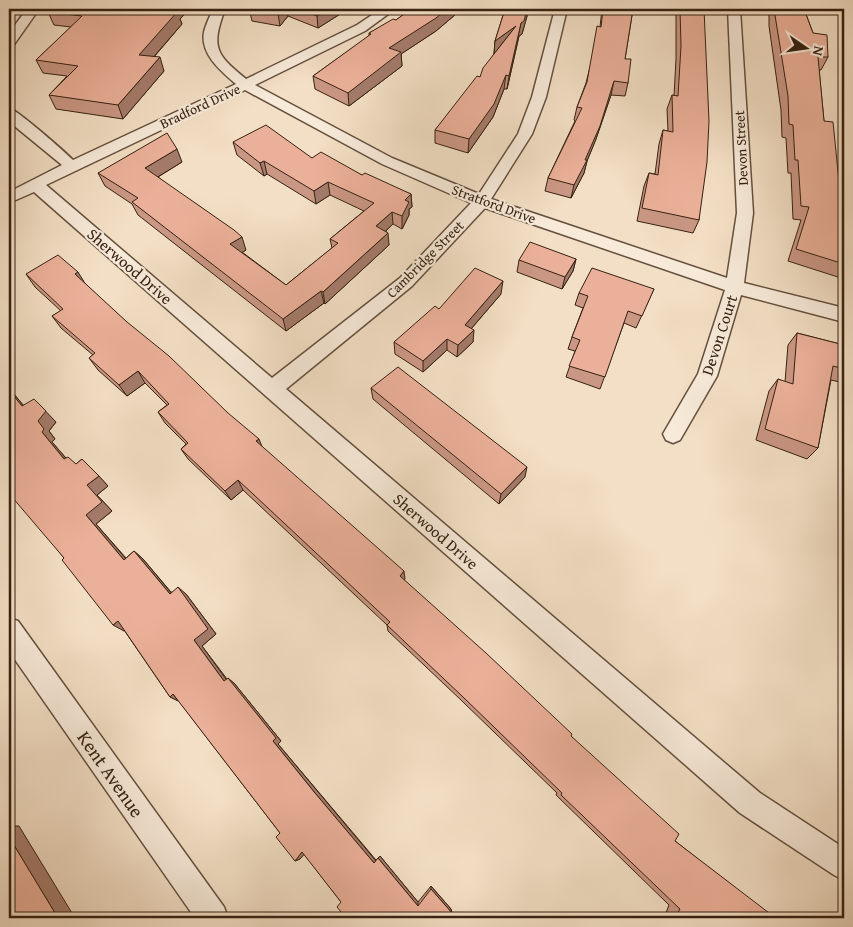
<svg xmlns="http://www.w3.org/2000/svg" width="853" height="927" viewBox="0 0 853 927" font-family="'Gentium Book Plus',serif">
	<rect width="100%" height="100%" fill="#f3dfc5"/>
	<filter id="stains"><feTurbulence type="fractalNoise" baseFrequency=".004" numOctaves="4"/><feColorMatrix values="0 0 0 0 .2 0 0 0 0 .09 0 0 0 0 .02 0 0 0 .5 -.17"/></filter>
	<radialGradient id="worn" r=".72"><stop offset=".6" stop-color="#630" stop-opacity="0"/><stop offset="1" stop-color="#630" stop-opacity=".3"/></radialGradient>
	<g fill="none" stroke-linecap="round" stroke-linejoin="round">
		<defs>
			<path id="minor" d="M 27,9 L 39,9 L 13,46 L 9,47 L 9,33 Z
				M 213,9 L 225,9 C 211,47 215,54 246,79 L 357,25 L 381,9 L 395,9 L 365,31 L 255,85 L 392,158 L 479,194 L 518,134 L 532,97 L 555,9 L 567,9 L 546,97 L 532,134 L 491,199 L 727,278 L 737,213 L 728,9 L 740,9 L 753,213 L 744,283 L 844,308 L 844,322 L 741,295 L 717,376 L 680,440 L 673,443 L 666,440 L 663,434 L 698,374 L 725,290 L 485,208 L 412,286 L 286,389 L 760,793 L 844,848 L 844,880 L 834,875 L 740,813 L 34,192 L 9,203 L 9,192 L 62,165 L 12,124 L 9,120 L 9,108 C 16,109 64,151 73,160 L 236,84 C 221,71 200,54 204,32 C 206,24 210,16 213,9 ZM 245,90 L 382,164 L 471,203 L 400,278 L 272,378 L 46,185 Z
				M 9,618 L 18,621 L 224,907 L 228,918 L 195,918 L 9,651 Z"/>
		</defs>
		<use href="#minor" stroke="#65503e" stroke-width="3"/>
		<use href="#minor" fill="#f7ead9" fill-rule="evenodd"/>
	</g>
	<path fill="#ca9784" stroke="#362111" d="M 52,9 L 189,9 L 180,19 L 182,24 L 154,57 L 164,71 L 123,119 L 56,109 L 49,95 L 67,76 L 43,73 L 36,60 L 71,27 L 54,25 L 48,12 Z
		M 249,9 L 345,9 L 345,11 L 318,28 L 288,16 L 280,26 L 252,21 Z
		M 411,9 L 462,9 L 436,31 L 401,54 L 402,66 L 349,106 L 315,89 L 313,76 L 369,36 L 369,33 L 396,20 Z
		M 505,9 L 529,9 L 522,34 L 519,36 L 507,89 L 504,89 L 493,117 L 468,153 L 435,143 L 435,130 L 480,77 L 494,54 L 495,41 Z
		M 602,9 L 633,9 L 625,59 L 628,83 L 625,96 L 611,95 L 596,139 L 587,161 L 584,173 L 571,198 L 545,191 L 548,178 L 575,121 L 574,120 L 577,107 L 586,83 L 600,27 Z
		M 676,9 L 704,9 L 699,220 L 693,233 L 637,221 L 644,186 L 649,173 L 655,174 L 659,144 L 663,130 L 668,131 L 667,109 L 672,95 L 674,96 L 676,59 Z
		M 769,9 L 804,9 L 813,33 L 828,57 L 821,70 L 819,70 L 824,121 L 839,182 L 844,191 L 844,279 L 788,261 L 801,220 L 793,219 L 791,173 L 788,173 L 786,138 L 782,137 L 781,110 L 769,26 Z
		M 233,142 L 312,158 L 362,175 L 411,194 L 412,207 L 409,209 L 409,215 L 402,229 L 393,224 L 386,231 L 389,245 L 325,304 L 324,303 L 286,331 L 138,215 L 132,204 L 105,186 L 98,173 L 182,162 L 158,177 L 246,250 L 242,252 L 286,285 L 332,248 L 330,239 L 364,211 L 330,195 L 316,204 L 267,174 L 264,176 L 237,155 Z
		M 576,259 L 573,271 L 562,289 L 517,272 L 519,260 Z
		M 26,274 L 85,284 L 405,579 L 404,580 L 571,736 L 675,841 L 773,918 L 664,918 L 669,905 L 556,795 L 557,793 L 462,701 L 388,631 L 387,625 L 243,490 L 231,500 L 188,459 L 181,449 L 186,444 L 165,423 L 158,412 L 167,405 L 145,383 L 127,396 L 98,370 L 89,358 L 93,355 L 61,328 L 52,316 L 61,311 L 35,287 Z
		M 654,289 L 636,328 L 624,323 L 600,389 L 566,377 L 575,351 L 568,349 L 572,337 L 583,308 L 575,305 L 579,293 Z
		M 501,294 L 471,329 L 473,342 L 457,357 L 447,350 L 423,372 L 395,354 L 394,342 L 439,309 Z
		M 797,333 L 844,345 L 844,383 L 831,380 L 818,448 L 807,459 L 756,440 L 769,391 L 778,379 L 785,382 L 788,345 Z
		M 9,388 L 23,405 L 56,422 L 49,431 L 55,439 L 52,442 L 66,458 L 76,464 L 82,459 L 108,486 L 97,495 L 112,511 L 96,524 L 126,558 L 134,551 L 143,559 L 171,592 L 186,594 L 216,634 L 202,646 L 227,679 L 234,683 L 281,741 L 278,744 L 376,860 L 380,856 L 418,902 L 431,886 L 451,909 L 452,913 L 341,902 L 304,854 L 300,859 L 295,861 L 280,833 L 178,700 L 170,697 L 124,630 L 124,631 L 64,558 L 9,488 Z
		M 371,388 L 525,477 L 499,504 L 373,399 Z"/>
	<path fill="#a47b6b" stroke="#362111" d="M 173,9 L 189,9 L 180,19 L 182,24 L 144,68 L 139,55 Z
		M 282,9 L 286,9 L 288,16 L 280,26 L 278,14 Z
		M 328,9 L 345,9 L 345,11 L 318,28 L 317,16 Z
		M 447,9 L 462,9 L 436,31 L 401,54 L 402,66 L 349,106 L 348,93 L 389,48 Z
		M 527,9 L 529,9 L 522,34 L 519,36 L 507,89 L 509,76 L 521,23 Z
		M 516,26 L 494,54 L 495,41 Z
		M 160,57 L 164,71 L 123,119 L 118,105 Z
		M 506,75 L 504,89 L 493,117 L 468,153 L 469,139 Z
		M 614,81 L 611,95 L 596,139 L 587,161 L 584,173 L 571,198 L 574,185 Z
		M 177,149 L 182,162 L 151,181 L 145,168 Z
		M 264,161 L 267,174 L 264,176 L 260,163 Z
		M 328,182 L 330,195 L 316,204 L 314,191 Z
		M 411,194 L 412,207 L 409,209 L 409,215 L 402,229 L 402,216 L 405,200 Z
		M 392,212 L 393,224 L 377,239 L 376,226 Z
		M 388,233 L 389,245 L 325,304 L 323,292 Z
		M 242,237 L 246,250 L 235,257 L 230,244 Z
		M 576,259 L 573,271 L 562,289 L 565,277 Z
		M 78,272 L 86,285 L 75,274 Z
		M 503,281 L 501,294 L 464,337 L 465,325 Z
		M 321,291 L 324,303 L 286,331 L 283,319 Z
		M 474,330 L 473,342 L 457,357 L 458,345 Z
		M 447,339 L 447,350 L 423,372 L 423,361 Z
		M 138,371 L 145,383 L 127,396 L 119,385 Z
		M 9,388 L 33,417 L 22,406 L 9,390 Z
		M 34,399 L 56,422 L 49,431 L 55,439 L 52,442 L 75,469 L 64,459 L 42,432 L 38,421 Z
		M 259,439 L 263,449 L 256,441 Z
		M 527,467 L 525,477 L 499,504 L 501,494 Z
		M 99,476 L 108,486 L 97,495 L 112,511 L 96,524 L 133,567 L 124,560 L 86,515 L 87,485 Z
		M 238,480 L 243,490 L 231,500 L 225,491 Z
		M 134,551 L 143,559 L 178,601 L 170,594 Z
		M 404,571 L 405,579 L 401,584 L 400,576 Z
		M 178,587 L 186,594 L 216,634 L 202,646 L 231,686 L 224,681 L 194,640 Z
		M 118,621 L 128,627 L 124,631 L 113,625 Z
		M 228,678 L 234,683 L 281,741 L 278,744 L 376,861 L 374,863 L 315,793 L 273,741 Z
		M 173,694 L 178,701 L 170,697 Z
		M 9,826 L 19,826 L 75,918 L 58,918 L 9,837 Z
		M 307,851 L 300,859 L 295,861 L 302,852 Z
		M 380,856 L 418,902 L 418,906 L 378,858 Z
		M 431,886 L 451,909 L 452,913 L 431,889 Z"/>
	<path fill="#ebb099" stroke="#362111" d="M 52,9 L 173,9 L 172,11 L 178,11 L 139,55 L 160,57 L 118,105 L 49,95 L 78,66 L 36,60 L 82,16 L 48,12 Z
		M 250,9 L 282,9 L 278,14 Z
		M 298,9 L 328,9 L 317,16 Z
		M 411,9 L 447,9 L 436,18 L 389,48 L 401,52 L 348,93 L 313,76 L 371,34 L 369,33 L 393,19 L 396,20 Z
		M 505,9 L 527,9 L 524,21 L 521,23 L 509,76 L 506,75 L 494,104 L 469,139 L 435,130 L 477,76 L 480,77 L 483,68 L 516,26 L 495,41 Z
		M 603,9 L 633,9 L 625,59 L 631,59 L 628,83 L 614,81 L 600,126 L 585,160 L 587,160 L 574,185 L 548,178 L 582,108 L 577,107 L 587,82 L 597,26 L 601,27 Z
		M 680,9 L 704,9 L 709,121 L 707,162 L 699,220 L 642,208 L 649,173 L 658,175 L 663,130 L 673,132 L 672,95 L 678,96 L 681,46 Z
		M 774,9 L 804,9 L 813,33 L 827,35 L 828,57 L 818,57 L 824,121 L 833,122 L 839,182 L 843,183 L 844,191 L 844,264 L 796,249 L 809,207 L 801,206 L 798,160 L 795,160 L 793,125 L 789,124 L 788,96 Z
		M 266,125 L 312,158 L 321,152 L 362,175 L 365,173 L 411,194 L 405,200 L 409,202 L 402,216 L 392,212 L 376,226 L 388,233 L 323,292 L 321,291 L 283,319 L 132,202 L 138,198 L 98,173 L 167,133 L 177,149 L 145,168 L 234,230 L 242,237 L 230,244 L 286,285 L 338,243 L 330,239 L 374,203 L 328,182 L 314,191 L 264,161 L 260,163 L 233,142 Z
		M 530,242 L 576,259 L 565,277 L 519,260 Z
		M 58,255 L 78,272 L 75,274 L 127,322 L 169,356 L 228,413 L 259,439 L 256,441 L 404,571 L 400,576 L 486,653 L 572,734 L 571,736 L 679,834 L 675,841 L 773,916 L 773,918 L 675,918 L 680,909 L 561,795 L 562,793 L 463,697 L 387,625 L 390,622 L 238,480 L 225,491 L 181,449 L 188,443 L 158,412 L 169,404 L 138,371 L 119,385 L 89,358 L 95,353 L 52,316 L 63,309 L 26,274 Z
		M 475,268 L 503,281 L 465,325 L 474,330 L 458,345 L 447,339 L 423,361 L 394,342 L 435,306 L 439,309 Z
		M 592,268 L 654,289 L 642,316 L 628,311 L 605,377 L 569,366 L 580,340 L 572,337 L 588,296 L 579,293 Z
		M 797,333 L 844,345 L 844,369 L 833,366 L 818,448 L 765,429 L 778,379 L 793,384 Z
		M 398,367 L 527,467 L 501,494 L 371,388 Z
		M 9,390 L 22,406 L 34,399 L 46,411 L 38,421 L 44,429 L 42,432 L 64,459 L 68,457 L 76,464 L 82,459 L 99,476 L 87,485 L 102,502 L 86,515 L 124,560 L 134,551 L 170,594 L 178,587 L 208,629 L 194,640 L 224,681 L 228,678 L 276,738 L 273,741 L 315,793 L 374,863 L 378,858 L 418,906 L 431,889 L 452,913 L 448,918 L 346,918 L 337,907 L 341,902 L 302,852 L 295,861 L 276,837 L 280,833 L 173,694 L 170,697 L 118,621 L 113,625 L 62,560 L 64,558 L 12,497 L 15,495 L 9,488 Z
		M 9,837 L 58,918 L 9,918 Z"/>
	<g text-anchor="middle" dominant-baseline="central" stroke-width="4.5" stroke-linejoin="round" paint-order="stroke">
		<g font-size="14" fill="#362111" stroke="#f7ead9">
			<text transform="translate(200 106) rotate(-25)">Bradford Drive</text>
			<text transform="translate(741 148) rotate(-93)">Devon Street</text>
			<text transform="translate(494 204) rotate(20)">Stratford Drive</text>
			<text transform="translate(425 259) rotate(-45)">Cambridge Street</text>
		</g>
		<g font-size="16" fill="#362111" stroke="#f7ead9">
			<text transform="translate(130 266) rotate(41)">Sherwood Drive</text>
			<text transform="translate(719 335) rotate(-72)">Devon Court</text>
			<text transform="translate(436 531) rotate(41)">Sherwood Drive</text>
		</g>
		<g font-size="19" fill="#362111" stroke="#f7ead9">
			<text transform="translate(111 774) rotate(55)">Kent Avenue</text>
		</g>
	</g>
	<rect width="853" height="927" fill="none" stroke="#f3dfc5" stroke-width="30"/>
	<rect x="10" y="10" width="833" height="907" fill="none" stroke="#362111" stroke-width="2.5"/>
	<rect x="15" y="15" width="823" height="897" fill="none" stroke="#362111"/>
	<g transform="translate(806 48) rotate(103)" stroke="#f7ead9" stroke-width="4" paint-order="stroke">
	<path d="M0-4L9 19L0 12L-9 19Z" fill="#362111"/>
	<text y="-8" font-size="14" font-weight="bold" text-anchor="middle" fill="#362111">N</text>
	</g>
	<rect width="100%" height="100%" filter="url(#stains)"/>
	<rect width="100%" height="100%" fill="url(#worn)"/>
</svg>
